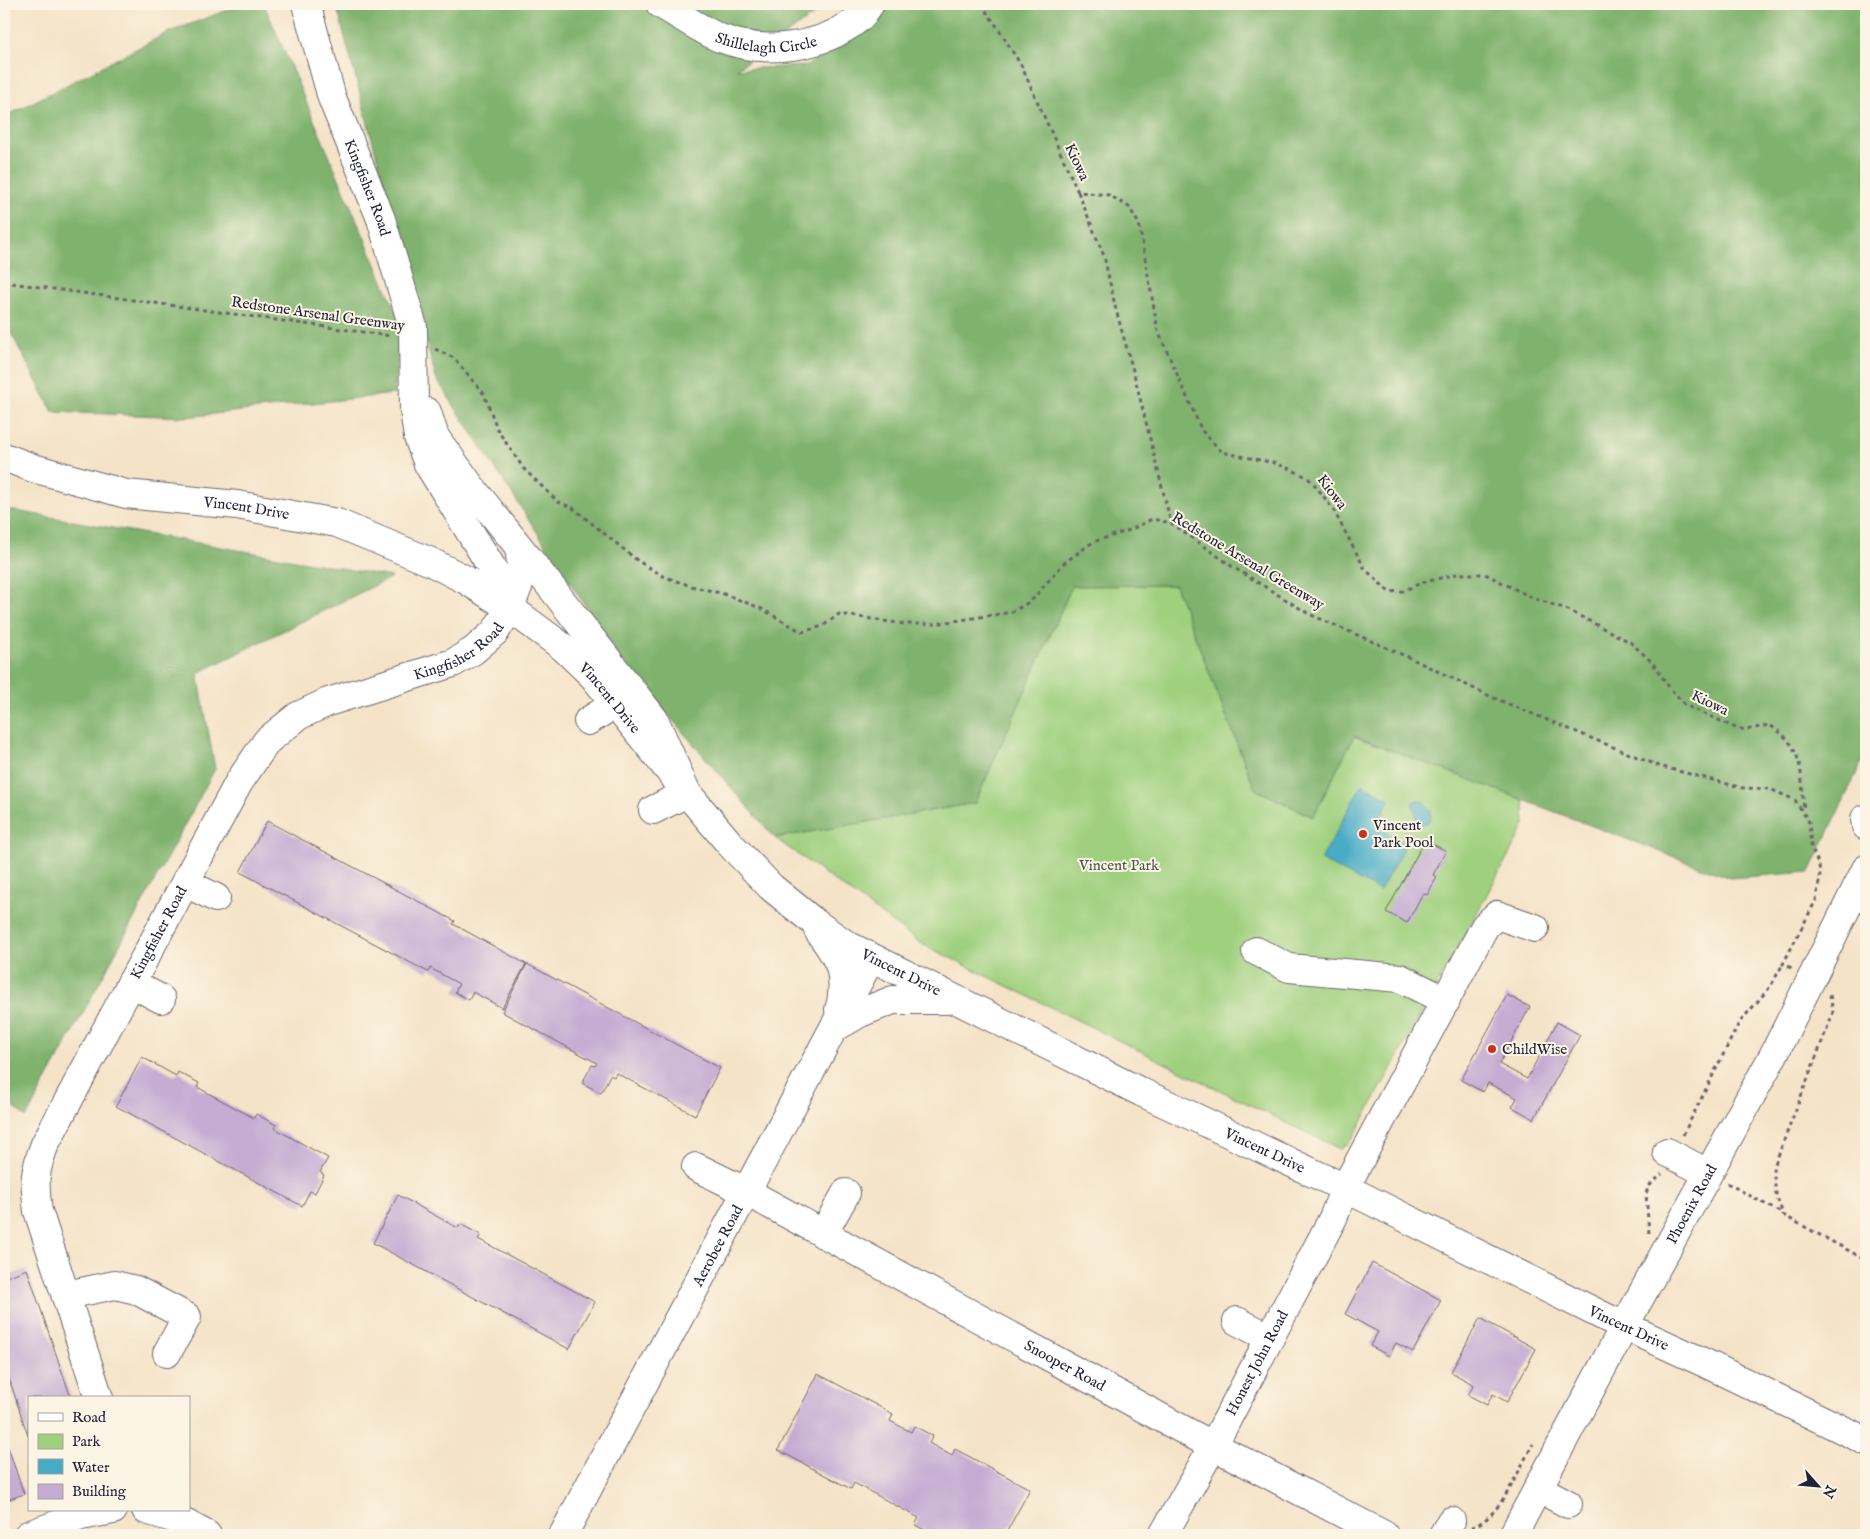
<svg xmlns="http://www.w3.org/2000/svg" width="1870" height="1539" viewBox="0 0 1870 1539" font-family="'IM FELL English',serif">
	<rect width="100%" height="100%" fill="#fcf5e5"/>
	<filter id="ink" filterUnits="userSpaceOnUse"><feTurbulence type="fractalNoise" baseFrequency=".02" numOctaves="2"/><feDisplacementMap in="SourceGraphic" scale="10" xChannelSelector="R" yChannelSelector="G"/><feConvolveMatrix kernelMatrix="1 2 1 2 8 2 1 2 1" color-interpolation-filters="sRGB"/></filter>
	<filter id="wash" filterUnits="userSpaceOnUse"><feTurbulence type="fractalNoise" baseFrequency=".0096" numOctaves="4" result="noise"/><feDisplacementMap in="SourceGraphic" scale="20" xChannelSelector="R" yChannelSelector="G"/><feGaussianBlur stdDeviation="1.12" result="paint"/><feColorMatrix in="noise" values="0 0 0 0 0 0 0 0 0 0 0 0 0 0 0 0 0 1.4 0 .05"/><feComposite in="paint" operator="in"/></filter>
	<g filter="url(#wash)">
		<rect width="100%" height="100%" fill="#f4e3c7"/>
		<path fill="#9fd07e" stroke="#60795c" d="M 1175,585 L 1255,789 L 1313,817 L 1354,736 L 1524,800 L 1525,825 L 1352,1140 L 1340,1149 L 922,944 L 775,838 L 975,803 L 1072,586 Z"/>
		<path fill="#7fb26d" stroke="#506a54" d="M 243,4 L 264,4 L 401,323 L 394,394 L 187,417 L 53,412 L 4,320 L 4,119 L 10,114 L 167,33 Z
			M 336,4 L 829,4 L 737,69 L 807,66 L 889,4 L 1866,4 L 1866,753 L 1810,872 L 1730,878 L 1354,736 L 1313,817 L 1255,789 L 1175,585 L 1072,586 L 975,803 L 775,838 L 622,662 L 436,378 Z
			M 4,509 L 392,577 L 198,673 L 215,769 L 26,1118 L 4,1099 Z"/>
		<path fill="#46acc6" stroke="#346780" d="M 1362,784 L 1390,799 L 1376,826 L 1406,843 L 1380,891 L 1321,860 Z
			M 1416,800 L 1421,800 C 1430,807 1435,814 1427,823 L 1421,824 L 1417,819 L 1412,803 Z"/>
		<g id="blocks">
			<path fill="#c4acd3" d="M 267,821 L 455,921 L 453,924 L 526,964 L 502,1008 L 473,992 L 469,1000 L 455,992 L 459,984 L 430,968 L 428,972 L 240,872 Z
				M 1425,840 L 1446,851 L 1433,875 L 1437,877 L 1427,895 L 1423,893 L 1407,923 L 1386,912 Z
				M 527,964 L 720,1068 L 695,1115 L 616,1073 L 614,1077 L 610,1075 L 601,1093 L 582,1083 L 592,1065 L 595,1066 L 597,1063 L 502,1012 Z
				M 1507,995 L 1530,1007 L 1499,1064 L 1527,1079 L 1557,1022 L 1580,1035 L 1534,1119 L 1512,1107 L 1517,1098 L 1488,1083 L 1483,1092 L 1461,1080 Z
				M 142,1057 L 176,1076 L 178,1072 L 199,1083 L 197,1087 L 254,1118 L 256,1114 L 276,1125 L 274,1128 L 328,1158 L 320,1172 L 324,1175 L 315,1193 L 310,1191 L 302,1206 L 116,1106 Z
				M 398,1195 L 458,1228 L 460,1224 L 481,1235 L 478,1239 L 595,1302 L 569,1349 L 373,1243 Z
				M 1372,1263 L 1441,1300 L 1413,1352 L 1396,1343 L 1389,1356 L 1370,1346 L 1378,1332 L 1345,1314 Z
				M 27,1269 L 71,1398 L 29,1398 L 28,1436 L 4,1363 L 4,1278 Z
				M 1480,1318 L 1536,1349 L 1507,1402 L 1493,1394 L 1487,1405 L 1468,1395 L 1474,1385 L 1451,1372 Z
				M 818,1374 L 893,1414 L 890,1421 L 911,1432 L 914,1426 L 933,1436 L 929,1443 L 952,1456 L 955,1449 L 1030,1489 L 1005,1535 L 934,1535 L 915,1525 L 919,1518 L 854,1483 L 851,1489 L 778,1450 Z
				M 4,1436 L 24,1494 L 4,1501 Z"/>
		</g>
	</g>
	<g filter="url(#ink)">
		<use href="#blocks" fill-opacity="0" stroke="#6c666c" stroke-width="1"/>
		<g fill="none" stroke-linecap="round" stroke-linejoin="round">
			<defs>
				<g id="minor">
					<path id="s1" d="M 306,4 L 332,98 L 381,219 L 413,327 L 414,410 L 418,437 L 428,464 L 499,579 L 510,608"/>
					<path id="s2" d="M 660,4 C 678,14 701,30 720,38 C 764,55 820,49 858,19 C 863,15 866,9 870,4"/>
					<path d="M 427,412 L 435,437 L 472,488 L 555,592 L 654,719 L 687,793 L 653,810"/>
					<path id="s3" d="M 4,457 L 33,468 L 126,494 L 237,505 L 337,523 L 431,562 L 466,580 L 510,608 L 564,648 L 594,677 L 687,793 L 730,844 L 771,887 L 814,922 L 847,945 L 1141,1092 L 1345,1188 L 1607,1318 L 1705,1363 L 1866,1441"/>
					<path d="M 588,721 L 615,704"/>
					<path d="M 1865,819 L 1866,826"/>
					<path d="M 186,883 L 216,898"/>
					<path d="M 818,930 C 825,941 836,954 840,967 C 844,980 843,998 839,1010"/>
					<path d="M 1256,951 L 1289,968 L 1400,978 L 1446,1001"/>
					<path d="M 131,983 L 161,999"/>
					<path d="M 834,1028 L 860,1013 L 893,1000 L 948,1000"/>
					<path d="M 1667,1152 L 1707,1173"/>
					<path id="s4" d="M 696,1167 L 747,1192 L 1191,1434 L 1384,1535"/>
					<path d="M 823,1234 L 846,1193"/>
					<path d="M 66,1295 L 115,1285 L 136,1290 L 187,1317 L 167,1353"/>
					<path d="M 1237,1321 L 1270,1338"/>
					<path id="s5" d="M 99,1398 L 38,1211 C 34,1181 34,1172 45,1144 L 239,782 L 267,741 L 298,716 L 328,702 L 453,663 L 473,651 L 495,632 L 510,608 L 519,584 L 521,563 L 519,547"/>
					<path d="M 1538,1488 L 1568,1504"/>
					<path d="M 146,1510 L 179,1520 L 207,1535"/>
					<path d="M 28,1535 L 81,1516 L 113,1510"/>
					<path id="s6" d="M 563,1535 L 871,958"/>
					<path id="s7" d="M 1163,1535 L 1213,1446 L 1333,1218 L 1345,1188 L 1485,926 L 1497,915 L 1535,928"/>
					<path d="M 1443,1535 L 1451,1521"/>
					<path id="s8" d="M 1513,1535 L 1625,1325 L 1774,1054 L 1866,869"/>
				</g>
			</defs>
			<use href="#minor" stroke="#6c666c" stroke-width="30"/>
			<path stroke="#6c666c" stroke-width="3" stroke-dasharray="4 4" stroke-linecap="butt" d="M 981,4 L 996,25 L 1021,65 L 1078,192 L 1109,195 L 1129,207 L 1139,224 L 1158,331 L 1202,431 L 1222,452 L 1274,463 L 1288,468 L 1307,477 L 1316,486 L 1334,511 L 1365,569 L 1389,592 L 1403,591 L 1421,583 L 1457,574 L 1485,574 L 1533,598 L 1566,609 L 1630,642 L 1652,662 L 1669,687 L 1685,705 L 1736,728 L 1746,730 L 1769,725 C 1805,745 1801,776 1804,811
				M 1078,192 L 1104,256 L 1116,310 L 1134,374 L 1171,523
				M 4,282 L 391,336
				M 435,349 L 454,358 L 484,394 L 498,431 L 524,469 L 558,502 L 573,508 L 638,561 L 665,577 L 691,586 L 724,594 L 760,608 L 802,632 L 823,626 L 839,614 L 904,624 L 935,624 L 1012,612 L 1031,601 L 1064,563 L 1093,542 L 1130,530 L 1152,519 L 1171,523 L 1233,567 L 1309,614 L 1408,657 L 1494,698 L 1659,766 L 1743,788 L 1770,789 L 1795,800 L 1809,822 L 1811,847 L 1819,865 L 1820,876 L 1816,900 L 1783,964 L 1792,968
				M 1830,995 L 1833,1013 L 1773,1169 L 1776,1194 L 1783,1215 L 1866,1260
				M 1683,1135 L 1739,1023 L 1770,987 L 1783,964
				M 1727,1183 L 1783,1214
				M 1649,1233 L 1646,1194 L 1648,1187 L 1662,1174
				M 1471,1527 C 1500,1520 1519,1468 1533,1444"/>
			<use href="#minor" stroke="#fff" stroke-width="28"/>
		</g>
	</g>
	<g fill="#c8321e" stroke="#fcf5e5" stroke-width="2">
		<circle cx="1363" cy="834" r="5"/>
		<circle cx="1492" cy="1049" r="5"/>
	</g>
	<g text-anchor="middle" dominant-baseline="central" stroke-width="4" stroke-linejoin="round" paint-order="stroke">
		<g font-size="15" fill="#22223b" stroke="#fcf5e5">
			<text stroke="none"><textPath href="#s2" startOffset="116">Shillelagh Circle</textPath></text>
			<text transform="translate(1077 162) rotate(65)">Kiowa</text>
			<text stroke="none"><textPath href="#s1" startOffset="194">Kingfisher Road</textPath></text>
			<text transform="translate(318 314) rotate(8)">Redstone Arsenal Greenway</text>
			<text transform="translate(1332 492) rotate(53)">Kiowa</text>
			<text stroke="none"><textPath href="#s3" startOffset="249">Vincent Drive</textPath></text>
			<text transform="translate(1248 561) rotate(31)">Redstone Arsenal Greenway</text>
			<text stroke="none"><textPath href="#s5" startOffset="940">Kingfisher Road</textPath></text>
			<text stroke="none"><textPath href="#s3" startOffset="669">Vincent Drive</textPath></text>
			<text transform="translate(1710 703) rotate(26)">Kiowa</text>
			<text stroke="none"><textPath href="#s5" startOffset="505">Kingfisher Road</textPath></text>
			<text stroke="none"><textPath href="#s3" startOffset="1074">Vincent Drive</textPath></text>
			<text stroke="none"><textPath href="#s3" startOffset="1479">Vincent Drive</textPath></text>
			<text stroke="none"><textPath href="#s8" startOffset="376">Phoenix Road</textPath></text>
			<text stroke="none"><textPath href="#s6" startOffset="328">Aerobee Road</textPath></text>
			<text stroke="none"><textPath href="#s3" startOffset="1884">Vincent Drive</textPath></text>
			<text stroke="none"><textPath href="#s7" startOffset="196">Honest John Road</textPath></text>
			<text stroke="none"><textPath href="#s4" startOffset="419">Snooper Road</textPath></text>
		</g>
		<g font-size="15" fill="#22223b" stroke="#fcf5e5" text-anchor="start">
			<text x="1373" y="825">Vincent<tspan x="1373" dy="17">Park Pool</tspan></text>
			<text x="1502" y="1049">ChildWise</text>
		</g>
		<g font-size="15" fill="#48564f" stroke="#fcf5e5">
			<text x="1119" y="865">Vincent Park</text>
		</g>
	</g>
	<rect width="1870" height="1539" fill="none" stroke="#fcf5e5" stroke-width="20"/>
	<rect x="28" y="1396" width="162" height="115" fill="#fcf5e5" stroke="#a5a1a1"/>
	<rect x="38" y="1413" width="25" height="8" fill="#ffffff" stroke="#a5a1a1"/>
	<text x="72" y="1422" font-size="15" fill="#22223b">Road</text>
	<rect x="38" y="1434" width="25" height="15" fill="#9fd07e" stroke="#a5a1a1"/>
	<text x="72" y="1446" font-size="15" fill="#22223b">Park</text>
	<rect x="38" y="1459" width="25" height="15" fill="#46acc6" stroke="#a5a1a1"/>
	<text x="72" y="1472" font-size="15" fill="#22223b">Water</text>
	<rect x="38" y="1484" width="25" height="15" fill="#c4acd3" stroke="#a5a1a1"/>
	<text x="72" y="1496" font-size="15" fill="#22223b">Building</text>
	<g transform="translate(1818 1486) rotate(117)" stroke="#fcf5e5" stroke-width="4" paint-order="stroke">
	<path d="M0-4L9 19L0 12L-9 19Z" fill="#22223b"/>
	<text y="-8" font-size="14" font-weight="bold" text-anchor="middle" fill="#22223b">N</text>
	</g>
</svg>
